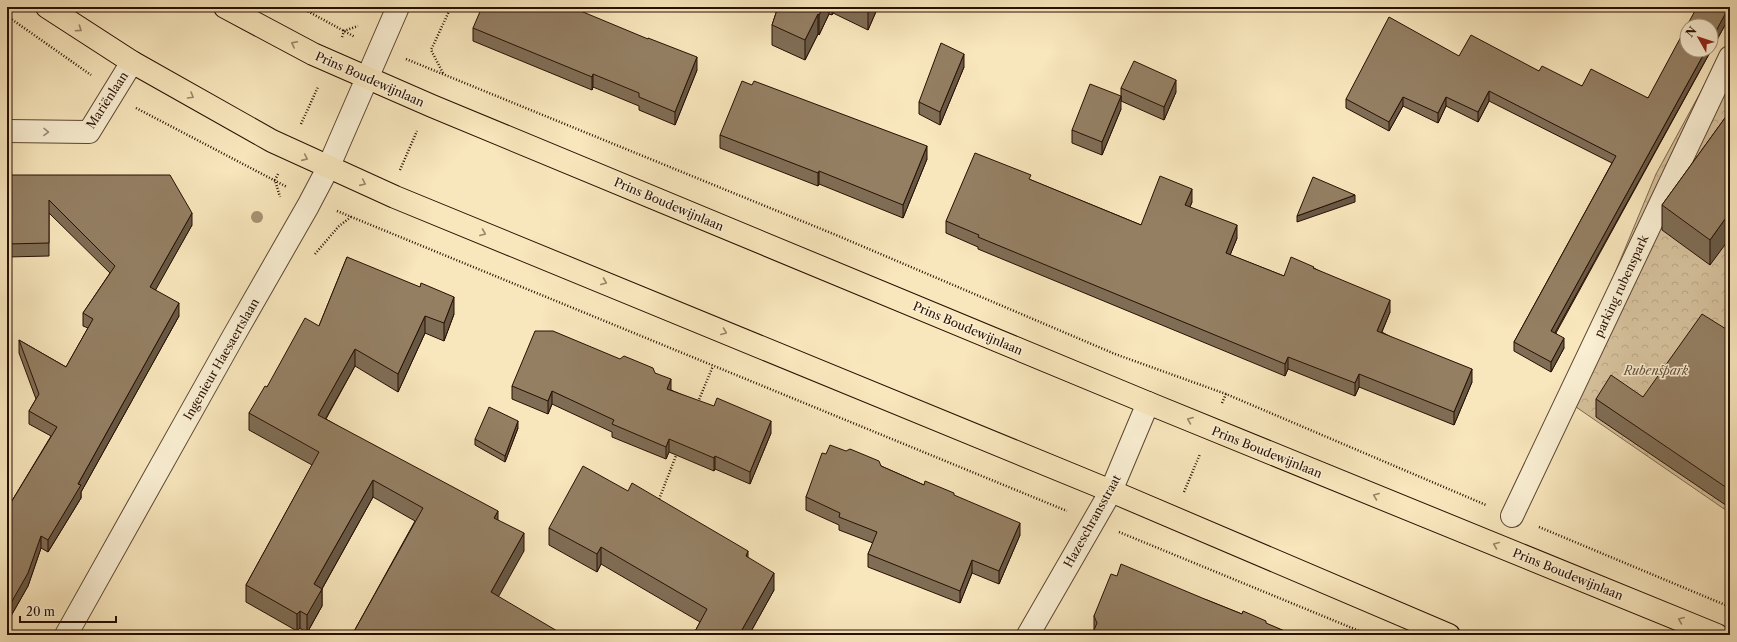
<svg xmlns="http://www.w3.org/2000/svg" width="1737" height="642" viewBox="0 0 1737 642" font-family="'Libre Caslon Text',serif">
	<defs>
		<pattern id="park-crowns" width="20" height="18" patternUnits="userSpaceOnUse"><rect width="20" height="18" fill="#d5c19c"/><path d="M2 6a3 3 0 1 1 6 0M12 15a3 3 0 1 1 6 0" fill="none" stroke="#b7a585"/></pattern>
	</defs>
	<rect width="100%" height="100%" fill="#f8e6bc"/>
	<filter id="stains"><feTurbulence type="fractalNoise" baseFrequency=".005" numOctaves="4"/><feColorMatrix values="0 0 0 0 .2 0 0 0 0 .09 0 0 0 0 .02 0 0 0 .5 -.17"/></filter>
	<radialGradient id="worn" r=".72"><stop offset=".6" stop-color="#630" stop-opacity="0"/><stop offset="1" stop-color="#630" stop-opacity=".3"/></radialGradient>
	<path fill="url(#park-crowns)" stroke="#7e684f" d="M 1730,38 L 1730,513 L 1563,398 L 1656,174 Z"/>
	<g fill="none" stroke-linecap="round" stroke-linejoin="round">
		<defs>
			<path id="minor" d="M 7,131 L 89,132 L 132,62
				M 1512,516 L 1730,57
				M 66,635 L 233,337 L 308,206 L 328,168 L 398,7
				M 1028,635 L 1111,491 L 1148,403"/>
			<path id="major" d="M 47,7 L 132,62 L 272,141 L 395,197 L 1111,491 L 1449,635
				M 225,7 L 313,54 L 432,106 L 1148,403 L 1717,635"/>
		</defs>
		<use href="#minor" stroke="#5c4530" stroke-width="24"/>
		<use href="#major" stroke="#280f02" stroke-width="24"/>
		<path stroke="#280f02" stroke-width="2.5" stroke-dasharray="1 2" stroke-linecap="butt" d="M 300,7 L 355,37
			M 7,16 L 91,75
			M 342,37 L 344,31 L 358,26
			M 406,59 L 836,235 L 1115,354 L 1226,394 L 1486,505
			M 443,73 L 431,50 L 451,7
			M 136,108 L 287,187
			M 301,124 L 318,87
			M 400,170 L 417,131
			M 278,174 L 275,180 L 280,197
			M 337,211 L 1067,511
			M 315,254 L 339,226 L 351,217
			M 698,402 L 713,366
			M 1222,403 L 1226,394
			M 1184,492 L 1200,454
			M 658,502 L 677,453
			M 1539,527 L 1730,607
			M 1119,532 L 1369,635"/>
		<use href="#minor" stroke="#faefd3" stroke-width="22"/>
		<use href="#major" stroke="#f8e6bc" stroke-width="22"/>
	</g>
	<circle fill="#a79273" cx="257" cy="217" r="6"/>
	<path fill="#7f6d55" stroke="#280f02" d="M 771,7 L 878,7 L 868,30 L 833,13 L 832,15 L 829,14 L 819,35 L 818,34 L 805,60 L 772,45 L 772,25 L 777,10 Z
		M 1730,16 L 1556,333 L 1564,348 L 1551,372 L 1514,351 L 1514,342 L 1612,163 L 1489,101 L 1478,122 L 1446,106 L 1438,123 L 1403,106 L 1389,131 L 1346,108 L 1346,99 L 1459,56 L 1539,71 L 1582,86 L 1648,98 Z
		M 473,28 L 697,70 L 675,125 L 639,110 L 639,106 L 593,87 L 592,90 L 473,41 Z
		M 964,67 L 940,125 L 919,114 L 919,102 Z
		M 1121,88 L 1176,92 L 1164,120 L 1121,101 Z
		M 1121,109 L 1102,155 L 1072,143 L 1072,130 Z
		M 1730,111 L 1710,265 L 1662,230 L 1662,205 Z
		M 720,135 L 927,159 L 903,218 L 819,184 L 818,186 L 720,148 Z
		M 7,175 L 192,225 L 155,290 L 179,316 L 81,492 L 81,498 L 48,552 L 41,548 L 28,586 L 7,623 L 7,509 L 51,436 L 29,424 L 29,411 L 36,399 L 19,353 L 19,340 L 66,367 L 88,328 L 83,326 L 83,313 L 110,273 L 49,213 L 49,256 L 7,257 Z
		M 1031,180 L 1141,225 L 1192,202 L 1190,207 L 1237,238 L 1230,255 L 1284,276 L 1314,268 L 1390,312 L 1382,332 L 1472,382 L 1454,425 L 1359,387 L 1355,396 L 1288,369 L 1285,376 L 978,249 L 978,247 L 946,233 L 946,221 Z
		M 347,257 L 454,314 L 444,341 L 425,333 L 398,392 L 355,366 L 326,419 L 498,520 L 524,551 L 352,635 L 415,521 L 373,497 L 322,589 L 322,606 L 307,633 L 300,628 L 297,631 L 246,602 L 246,585 L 312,465 L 249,430 L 249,413 L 267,387 L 319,326 Z
		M 1730,327 L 1730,508 L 1596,417 L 1596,399 L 1643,397 L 1726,329 Z
		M 655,373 L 671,390 L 771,433 L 750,484 L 715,469 L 714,471 L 669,452 L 666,459 L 612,437 L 612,432 L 552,404 L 548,414 L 512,399 L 512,386 Z
		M 518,428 L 505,462 L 475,445 L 475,439 Z
		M 826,454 L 881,466 L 924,485 L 954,496 L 1020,535 L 999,584 L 972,573 L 960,603 L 868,567 L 868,554 L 873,543 L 839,530 L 839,525 L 806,510 L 806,497 Z
		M 549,528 L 748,557 L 774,590 L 749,635 L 693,635 L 700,622 L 601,564 L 597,572 L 549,545 Z
		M 1117,576 L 1207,600 L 1294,635 L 1094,635 L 1094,616 Z"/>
	<path fill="#685945" stroke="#280f02" d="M 823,7 L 829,7 L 829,14 L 819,35 L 819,15 Z
		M 832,7 L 833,7 L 833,13 L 832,15 Z
		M 870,7 L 878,7 L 868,30 L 868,10 Z
		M 1729,7 L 1730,7 L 1730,16 L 1551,340 L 1551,331 L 1706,50 L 1711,50 L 1711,40 Z
		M 818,14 L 818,34 L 805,60 L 805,40 Z
		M 964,54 L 964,67 L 940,125 L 940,112 Z
		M 697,57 L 697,70 L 675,125 L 675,112 Z
		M 593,74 L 593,87 L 592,90 L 592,77 Z
		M 1176,80 L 1176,92 L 1164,120 L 1164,107 Z
		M 1489,91 L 1489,101 L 1478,122 L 1478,112 Z
		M 1121,96 L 1121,109 L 1102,155 L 1102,142 Z
		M 1403,97 L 1403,106 L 1389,131 L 1389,122 Z
		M 1446,97 L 1446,106 L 1438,123 L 1438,113 Z
		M 927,146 L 927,159 L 903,218 L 903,205 Z
		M 819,171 L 819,184 L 818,186 L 818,173 Z
		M 1192,189 L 1192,202 L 1185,217 L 1185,205 Z
		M 1355,195 L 1355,202 L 1297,222 L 1297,216 Z
		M 1730,212 L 1730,238 L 1710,265 L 1710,240 Z
		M 192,213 L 192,225 L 150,300 L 150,287 Z
		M 1237,225 L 1237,238 L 1226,265 L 1226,253 Z
		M 454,297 L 454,314 L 444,341 L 444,323 Z
		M 1390,300 L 1390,312 L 1377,343 L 1377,331 Z
		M 179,303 L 179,316 L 81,492 L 81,498 L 48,552 L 48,540 L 78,484 Z
		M 425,316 L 425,333 L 398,392 L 398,374 Z
		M 1564,338 L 1564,348 L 1551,372 L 1551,362 Z
		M 355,349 L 355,366 L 318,432 L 318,415 Z
		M 1288,357 L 1288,369 L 1285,376 L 1285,364 Z
		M 1472,369 L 1472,382 L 1454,425 L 1454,412 Z
		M 1359,374 L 1359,387 L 1355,396 L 1355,383 Z
		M 671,379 L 671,392 L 667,389 Z
		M 552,391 L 552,404 L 548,414 L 548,401 Z
		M 518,421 L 518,428 L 505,462 L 505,456 Z
		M 771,421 L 771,433 L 750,484 L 750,472 Z
		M 669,439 L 669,452 L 666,459 L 666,447 Z
		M 715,456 L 715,469 L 714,471 L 714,458 Z
		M 373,480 L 373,497 L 319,594 L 322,589 L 322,606 L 307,633 L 307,615 L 314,584 Z
		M 498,511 L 498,528 L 494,518 Z
		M 1020,523 L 1020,535 L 999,584 L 999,571 Z
		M 524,533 L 524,551 L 491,610 L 491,592 Z
		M 41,536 L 41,548 L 28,586 L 7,623 L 7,610 Z
		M 601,547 L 601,564 L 597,572 L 597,554 Z
		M 748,551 L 748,568 L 746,556 Z
		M 972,560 L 972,573 L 960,603 L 960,591 Z
		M 774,573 L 774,590 L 749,635 L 739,635 Z
		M 300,611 L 300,628 L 297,631 L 297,614 Z"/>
	<path fill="#947f63" stroke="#280f02" d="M 482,7 L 571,7 L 648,39 L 648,38 L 697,57 L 675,112 L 639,97 L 639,93 L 593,74 L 592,77 L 473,28 Z
		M 778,7 L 823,7 L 819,15 L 818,14 L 805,40 L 772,25 Z
		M 861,7 L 870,7 L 868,10 Z
		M 1697,7 L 1729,7 L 1711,40 L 1711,26 L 1687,26 L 1687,50 L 1706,50 L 1551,331 L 1564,338 L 1551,362 L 1514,342 L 1616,156 L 1489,91 L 1478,112 L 1446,97 L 1438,113 L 1403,97 L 1389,122 L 1346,99 L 1389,17 L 1459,56 L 1471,35 L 1539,71 L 1542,66 L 1582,86 L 1591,69 L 1648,98 Z
		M 941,43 L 964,54 L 940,112 L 919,102 Z
		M 1134,61 L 1176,80 L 1164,107 L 1121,88 Z
		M 742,81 L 752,85 L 754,81 L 927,146 L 903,205 L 819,171 L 818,173 L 720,135 Z
		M 1090,84 L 1121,96 L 1102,142 L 1072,130 Z
		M 1730,111 L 1730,212 L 1710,240 L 1662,205 Z
		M 975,153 L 1031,175 L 1029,179 L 1141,225 L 1160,176 L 1192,189 L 1185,205 L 1237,225 L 1226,253 L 1284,276 L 1291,257 L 1314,267 L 1313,268 L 1390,300 L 1377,331 L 1472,369 L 1454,412 L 1359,374 L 1355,383 L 1288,357 L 1285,364 L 978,237 L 979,235 L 946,221 Z
		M 7,175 L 170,175 L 192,213 L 150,287 L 179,303 L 78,484 L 81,485 L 48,540 L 41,536 L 28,573 L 7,610 L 7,509 L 57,427 L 29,411 L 39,394 L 19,340 L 66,367 L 93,319 L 83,313 L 115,266 L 49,200 L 49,243 L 7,244 Z
		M 1313,177 L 1355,195 L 1297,216 Z
		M 347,257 L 420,287 L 421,283 L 454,297 L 444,323 L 425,316 L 398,374 L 355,349 L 318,415 L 498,511 L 494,518 L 524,533 L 491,592 L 564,635 L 352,635 L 423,508 L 373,480 L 314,584 L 322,589 L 307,615 L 300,611 L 297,614 L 246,585 L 319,452 L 249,413 L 265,386 L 267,387 L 305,318 L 319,326 Z
		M 1702,314 L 1726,329 L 1728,325 L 1730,327 L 1730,490 L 1596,399 L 1611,375 L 1643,397 Z
		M 535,331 L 553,331 L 620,359 L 624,356 L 653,368 L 655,373 L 671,379 L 667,389 L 714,406 L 717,398 L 771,421 L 750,472 L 715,456 L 714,458 L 669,439 L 666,447 L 612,424 L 614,420 L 552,391 L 548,401 L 512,386 Z
		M 489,407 L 518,421 L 505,456 L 475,439 Z
		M 830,445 L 846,451 L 850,449 L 879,461 L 881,466 L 924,485 L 925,481 L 954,493 L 954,495 L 1020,523 L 999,571 L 972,560 L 960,591 L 868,554 L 877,532 L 839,517 L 840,513 L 806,497 L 822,453 L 826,454 Z
		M 583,466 L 628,491 L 632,483 L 748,551 L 746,556 L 774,573 L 739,635 L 693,635 L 707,609 L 601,547 L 597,554 L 549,528 Z
		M 1121,564 L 1207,600 L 1242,614 L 1243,611 L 1266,621 L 1266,623 L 1294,635 L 1097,635 L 1099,632 L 1094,630 L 1097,623 L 1094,616 L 1111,574 L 1117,576 Z
		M 911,632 L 916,635 L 909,635 Z"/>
	<defs><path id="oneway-chevron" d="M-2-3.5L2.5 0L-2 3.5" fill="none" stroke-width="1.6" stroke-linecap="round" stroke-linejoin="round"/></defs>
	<g stroke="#9a8568">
		<use href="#oneway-chevron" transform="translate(79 29) rotate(34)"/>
		<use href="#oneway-chevron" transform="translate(294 44) rotate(-153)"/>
		<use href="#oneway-chevron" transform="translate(191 96) rotate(30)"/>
		<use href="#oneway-chevron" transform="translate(305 158) rotate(24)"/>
		<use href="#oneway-chevron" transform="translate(363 183) rotate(24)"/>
		<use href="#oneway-chevron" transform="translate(483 233) rotate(22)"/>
		<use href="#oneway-chevron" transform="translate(604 282) rotate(22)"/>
		<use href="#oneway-chevron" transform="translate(724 332) rotate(22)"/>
		<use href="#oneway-chevron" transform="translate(1190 420) rotate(-158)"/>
		<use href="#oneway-chevron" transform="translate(1376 496) rotate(-158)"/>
		<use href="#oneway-chevron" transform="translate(1496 545) rotate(-158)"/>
		<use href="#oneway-chevron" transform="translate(1681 620) rotate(-158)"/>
	</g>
	<use stroke="#9c8a75" href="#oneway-chevron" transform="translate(46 132) rotate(1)"/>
	<g text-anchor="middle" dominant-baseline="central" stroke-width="3" stroke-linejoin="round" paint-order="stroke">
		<g font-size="12" fill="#280f02" stroke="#faefd3">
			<text transform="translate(370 79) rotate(24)">Prins Boudewijnlaan</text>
			<text transform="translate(107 100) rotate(-57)">Mariënlaan</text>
			<text transform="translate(669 204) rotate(23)">Prins Boudewijnlaan</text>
			<text transform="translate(1621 286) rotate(-65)">parking rubenspark</text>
			<text transform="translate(968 328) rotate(23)">Prins Boudewijnlaan</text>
			<text transform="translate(221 359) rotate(-60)">Ingenieur Haesaertslaan</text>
			<text transform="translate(1267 452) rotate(22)">Prins Boudewijnlaan</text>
			<text transform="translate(1092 521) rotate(-61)">Hazeschransstraat</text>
			<text transform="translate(1568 574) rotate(22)">Prins Boudewijnlaan</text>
		</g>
		<g font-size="12" font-style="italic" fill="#654d38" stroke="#faefd3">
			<text x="1656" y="370">Rubenspark</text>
		</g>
	</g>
	<rect width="1737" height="642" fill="none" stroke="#f8e6bc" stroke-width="24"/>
	<rect x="8" y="8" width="1721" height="626" fill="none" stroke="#280f02" stroke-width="2"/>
	<rect x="12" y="12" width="1713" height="618" fill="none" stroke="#280f02"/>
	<g transform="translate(1699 38) rotate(309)"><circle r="19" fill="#faefd3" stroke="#a6957f"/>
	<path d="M0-3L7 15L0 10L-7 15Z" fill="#8f2418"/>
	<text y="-6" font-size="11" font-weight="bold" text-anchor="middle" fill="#280f02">N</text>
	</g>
	<path d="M20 616v6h96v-6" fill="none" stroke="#280f02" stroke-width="2"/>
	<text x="26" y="616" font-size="12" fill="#280f02" stroke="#faefd3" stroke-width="3" paint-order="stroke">20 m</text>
	<rect width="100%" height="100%" filter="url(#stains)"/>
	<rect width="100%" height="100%" fill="url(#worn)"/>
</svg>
